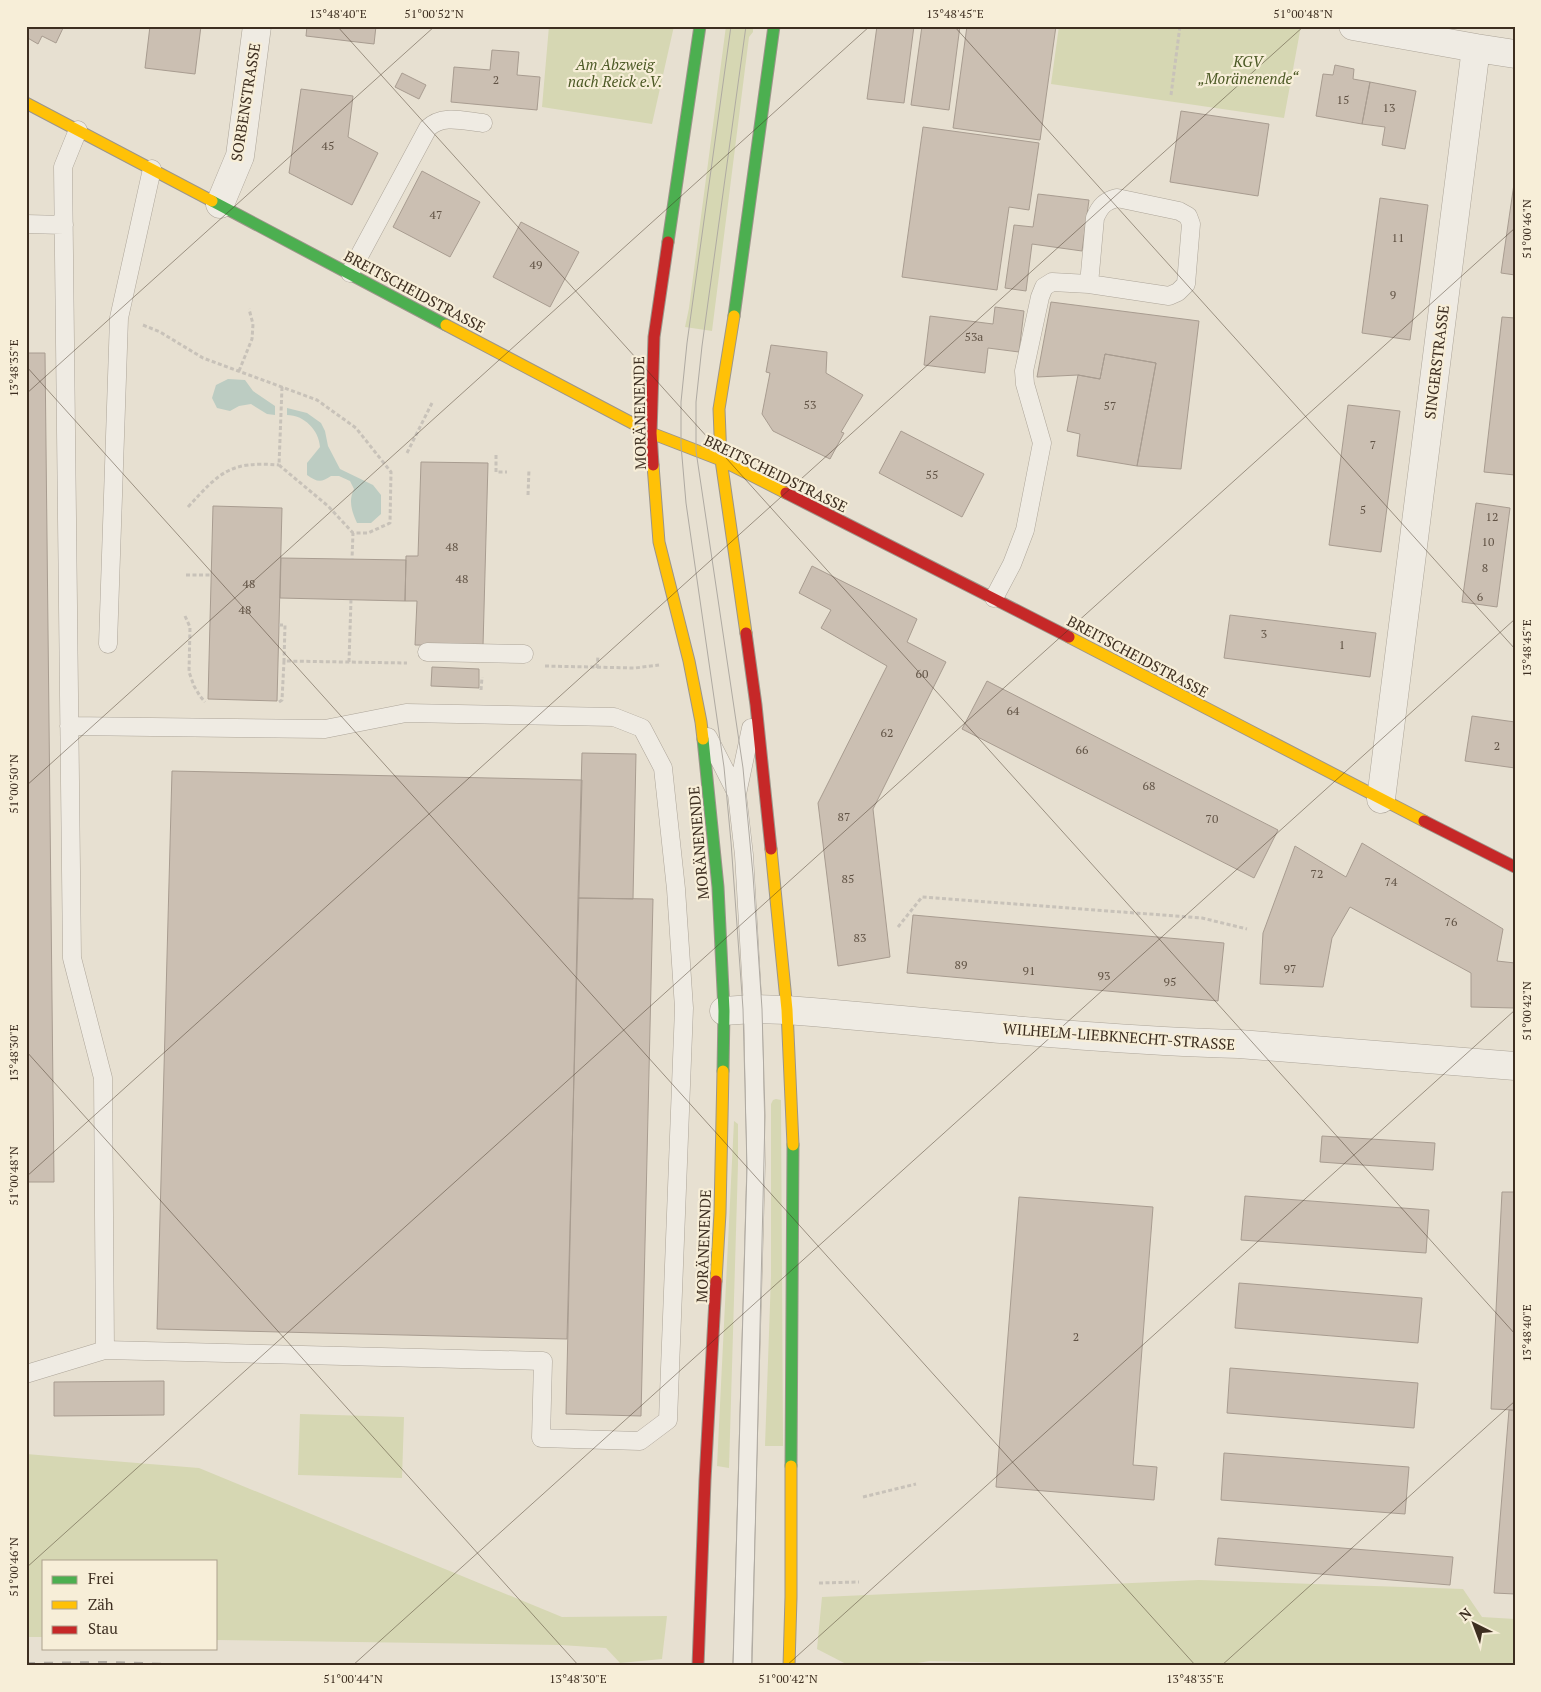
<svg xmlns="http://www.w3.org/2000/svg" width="1541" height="1692" viewBox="0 0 1541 1692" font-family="'PT Serif',serif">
	<rect width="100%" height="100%" fill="#e7e0d1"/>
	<path fill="#d6d7b3" d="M 549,26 L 674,26 L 652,124 L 542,107 Z
		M 726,26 L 753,26 L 753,32 L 749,37 L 712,331 L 685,327 L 689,308 Z
		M 1059,26 L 1301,26 L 1284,118 L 1051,84 Z
		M 776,1099 L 781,1100 L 783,1446 L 765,1446 L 771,1276 L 771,1104 L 773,1100 Z
		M 734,1121 L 738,1124 L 738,1164 L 729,1468 L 717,1466 Z
		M 300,1414 L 404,1417 L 402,1478 L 298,1475 Z
		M 26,1454 L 199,1468 L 562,1617 L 667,1616 L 662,1659 L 620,1663 L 606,1648 L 561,1645 L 216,1640 L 216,1561 L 44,1561 L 44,1637 L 26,1637 Z
		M 1199,1580 L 1463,1589 L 1482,1617 L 1515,1619 L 1515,1666 L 1144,1666 L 930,1661 L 898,1666 L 850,1666 L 817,1649 L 822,1597 Z"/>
	<path fill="#bcccc2" d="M 228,379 L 245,380 L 253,391 L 275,406 L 275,415 L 267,414 L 251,404 L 239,406 L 230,411 L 217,408 L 212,398 L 216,385 Z
		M 287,408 L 307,413 L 321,423 L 325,431 L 328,446 L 340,469 L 373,485 L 381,495 L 381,514 L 371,523 L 357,523 C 352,512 348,501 354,489 L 350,481 L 339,476 L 331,476 C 321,483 317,482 307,475 L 307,463 L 320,447 C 319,430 304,415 287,415 Z"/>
	<path fill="#cbbfb2" stroke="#a89c90" d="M 26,26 L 64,26 L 56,43 L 42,36 L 38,44 L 26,37 Z
		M 150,26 L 201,26 L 195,74 L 145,68 Z
		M 307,26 L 376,26 L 374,44 L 306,36 Z
		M 877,26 L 914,26 L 904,103 L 867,99 Z
		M 922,26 L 960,26 L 949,110 L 911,105 Z
		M 967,26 L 1056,26 L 1040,140 L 953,128 Z
		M 492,50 L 519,52 L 517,75 L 540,77 L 537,110 L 451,102 L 454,67 L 490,70 Z
		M 1335,65 L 1354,69 L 1353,79 L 1370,82 L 1362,124 L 1316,116 L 1323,74 L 1333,75 Z
		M 402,73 L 426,85 L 419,99 L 395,87 Z
		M 1370,82 L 1416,91 L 1405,149 L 1382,145 L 1385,127 L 1362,124 Z
		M 301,89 L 353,96 L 348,137 L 378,153 L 352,205 L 289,173 Z
		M 1181,111 L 1269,124 L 1258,196 L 1170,182 Z
		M 923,127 L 1039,143 L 1029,210 L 1009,207 L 997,290 L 902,277 Z
		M 422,171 L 480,202 L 450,257 L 393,227 Z
		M 1515,177 L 1515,275 L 1501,273 Z
		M 1038,194 L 1089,200 L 1082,251 L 1032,244 L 1026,291 L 1005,288 L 1014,225 L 1033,227 Z
		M 1380,198 L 1428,205 L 1410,340 L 1362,333 Z
		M 521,222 L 579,252 L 550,307 L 493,277 Z
		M 1051,302 L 1199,321 L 1181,469 L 1137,466 L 1156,363 L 1105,354 L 1100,379 L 1078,375 L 1037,377 Z
		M 995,307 L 1024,311 L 1019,352 L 988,348 L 985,373 L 924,365 L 930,316 L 993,324 Z
		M 1502,317 L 1515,318 L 1515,475 L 1484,472 Z
		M 771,345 L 827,352 L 826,373 L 863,395 L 841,432 L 844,433 L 830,459 L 773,431 L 762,414 L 770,373 L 766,372 Z
		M 26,353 L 45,353 L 54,1182 L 26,1182 Z
		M 1105,354 L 1156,363 L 1137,466 L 1077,456 L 1080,434 L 1067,431 L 1078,375 L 1100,379 Z
		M 1348,405 L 1400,411 L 1381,552 L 1329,545 Z
		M 901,431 L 984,474 L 962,517 L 879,473 Z
		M 421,462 L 488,463 L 483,646 L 415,645 L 417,601 L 405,601 L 406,556 L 418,556 Z
		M 1476,503 L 1510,508 L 1497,607 L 1462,602 Z
		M 213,506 L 282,508 L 277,701 L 208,699 Z
		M 281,558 L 406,560 L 405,601 L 280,598 Z
		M 812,566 L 917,619 L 907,642 L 946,662 L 873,809 L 890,957 L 838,966 L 818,803 L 887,666 L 821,628 L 831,610 L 799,593 Z
		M 1230,615 L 1376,633 L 1370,677 L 1224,658 Z
		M 432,667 L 479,669 L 479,688 L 431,686 Z
		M 987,681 L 1278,830 L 1254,878 L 962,729 Z
		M 1472,716 L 1515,722 L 1515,768 L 1465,761 Z
		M 582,753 L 636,754 L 633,899 L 578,898 Z
		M 172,771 L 582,780 L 567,1339 L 157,1329 Z
		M 1362,843 L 1503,929 L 1497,961 L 1515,963 L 1515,1008 L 1471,1007 L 1471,973 L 1350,907 L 1332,938 L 1323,987 L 1260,984 L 1263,933 L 1295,846 L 1346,877 Z
		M 578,898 L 653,899 L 641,1416 L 566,1414 Z
		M 913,915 L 1224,943 L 1218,1001 L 907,973 Z
		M 1322,1136 L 1435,1143 L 1433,1170 L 1320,1162 Z
		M 1502,1192 L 1515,1192 L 1515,1410 L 1491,1409 Z
		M 1245,1196 L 1429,1210 L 1426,1253 L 1241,1240 Z
		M 1019,1197 L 1153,1207 L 1133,1465 L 1157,1467 L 1154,1500 L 996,1487 Z
		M 1239,1283 L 1422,1298 L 1418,1343 L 1235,1328 Z
		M 1230,1368 L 1418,1383 L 1414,1428 L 1227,1413 Z
		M 164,1381 L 164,1415 L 54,1416 L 54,1382 Z
		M 1509,1410 L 1515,1411 L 1515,1594 L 1494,1593 Z
		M 1224,1453 L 1409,1467 L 1405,1514 L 1221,1500 Z
		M 1218,1538 L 1453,1557 L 1450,1585 L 1215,1565 Z"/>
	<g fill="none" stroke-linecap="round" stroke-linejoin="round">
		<defs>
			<path id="lane" d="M 78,130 L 63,167 L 72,958 L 103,1078 L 105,1350
				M 26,224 L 64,225
				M 350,273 L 428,128 C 443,114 463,121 483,123
				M 994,598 L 1012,564 L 1025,530 L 1042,443 L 1025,384 L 1024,371 L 1040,297 L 1044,287 L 1052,282 L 1089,284 L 1169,296 L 1178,292 L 1186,284 L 1191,224 L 1188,216 L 1179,211 L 1117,198 C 1105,201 1100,206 1095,218 L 1089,284
				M 108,644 L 119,318 L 152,169
				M 427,652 L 524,654
				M 708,737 L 737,794
				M 26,1374 L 105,1350 L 543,1361 L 541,1438 L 640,1441 L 668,1420 L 684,1008 L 676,889 L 663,768 L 642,728 L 614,717 L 406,713 L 325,729 L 69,726
				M 742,1666 L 756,1164 L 753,1009 L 744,855 L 737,794 L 751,728"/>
			<path id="street" d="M 1353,26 L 1476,48 L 1381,799
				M 1476,48 L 1515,54
				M 220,204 L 240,156 L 257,26
				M 724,1011 L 753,1009 L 787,1010 C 937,1022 1088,1040 1239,1044 L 1515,1066"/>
			<path id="fast" d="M 212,201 L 446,325
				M 668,242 L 700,26
				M 734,316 L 774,26
				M 703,739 L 718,887 L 724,1011 L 723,1071
				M 791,1466 L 793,1145"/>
			<path id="slow" d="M 26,103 L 212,201
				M 734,316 L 719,409 L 721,460 L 746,633
				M 446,325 L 651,433 L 721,460 L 786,493
				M 653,465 L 659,542 L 689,661 L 701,722 L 703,739
				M 1069,637 L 1424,821
				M 771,849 L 787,1010 L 793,1145
				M 716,1281 L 720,1213 L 723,1071
				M 789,1666 L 791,1597 L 791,1466"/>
			<path id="jam" d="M 653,465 L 651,433 L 654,337 L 668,242
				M 786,493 L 1069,637
				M 746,633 L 756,705 L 771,849
				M 1424,821 L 1515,867
				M 698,1666 L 705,1480 L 716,1281"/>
		</defs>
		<use href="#lane" stroke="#ada599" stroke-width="19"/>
		<use href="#street" stroke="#ada599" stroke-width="29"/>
		<use href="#fast" stroke="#9c958a" stroke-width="13"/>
		<use href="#slow" stroke="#9c958a" stroke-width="13"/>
		<use href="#jam" stroke="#9c958a" stroke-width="13"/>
		<path stroke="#c8c2b9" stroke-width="3" stroke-dasharray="4 2.5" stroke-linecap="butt" d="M 1171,95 L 1180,26
			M 143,325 L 160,332 L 203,358 L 317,400 L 356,428 L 391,472 L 390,523 L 368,533 L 353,533 L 352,559
			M 239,371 L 252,339 L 253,324 L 249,309
			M 282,387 L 279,465 L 328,506 L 353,533
			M 407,453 L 432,403
			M 496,455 L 496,472 L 507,472
			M 528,495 L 529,469
			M 188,507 C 220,472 230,461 279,465
			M 186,575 L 211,575
			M 185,616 L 190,627 L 189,672 L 194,686 L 200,696 L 205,702
			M 279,625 L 285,625 L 284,661
			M 349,662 L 351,600
			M 545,666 L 635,668 L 659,665
			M 597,668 L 598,656
			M 481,690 L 482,677
			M 279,702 L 282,700 L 284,661 L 407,663
			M 898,927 L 922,897 L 1202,918 L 1247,929
			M 863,1497 L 916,1484
			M 819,1583 L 859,1582"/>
		<use href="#lane" stroke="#efebe3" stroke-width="18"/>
		<use href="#street" stroke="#efebe3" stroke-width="28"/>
		<use href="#fast" stroke="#4caf50" stroke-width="11"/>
		<use href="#slow" stroke="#ffc107" stroke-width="11"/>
		<use href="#jam" stroke="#c62828" stroke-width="11"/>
		<path stroke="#afaaa2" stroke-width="1" d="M 731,26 L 687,343 L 681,402 L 681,445 L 686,503 L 724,767 L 731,842 L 743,1009 L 747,1168 L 733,1666
			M 746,26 L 702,346 L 696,402 L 696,451 L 743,768 L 753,875 L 762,1009 L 765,1116 L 752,1666"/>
		<path stroke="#afaaa2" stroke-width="4" stroke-dasharray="9 9" stroke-linecap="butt" d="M 26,1664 L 106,1663 L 206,1666"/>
	</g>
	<path fill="none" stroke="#3d2e20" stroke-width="1" stroke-opacity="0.45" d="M 337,26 L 1515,1334M 954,26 L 1515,649M 26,366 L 1196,1666M 26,394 L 435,26M 26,786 L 870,26M 26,1051 L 579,1666M 26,1177 L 1304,26M 26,1568 L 1515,228M 352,1666 L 1515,619M 786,1666 L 1515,1010M 1221,1666 L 1515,1401"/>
	<g text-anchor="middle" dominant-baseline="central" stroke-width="4.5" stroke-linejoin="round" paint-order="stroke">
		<g font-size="12" fill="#605244">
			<text x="496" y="79">2</text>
			<text x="1343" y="99">15</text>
			<text x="1389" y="107">13</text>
			<text x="328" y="145">45</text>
			<text x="436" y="214">47</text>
			<text x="1398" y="237">11</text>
			<text x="536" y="264">49</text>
			<text x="1393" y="294">9</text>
			<text x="974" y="336">53a</text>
			<text x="810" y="404">53</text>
			<text x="1110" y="405">57</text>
			<text x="1373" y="444">7</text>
			<text x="932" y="474">55</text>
			<text x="1363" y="509">5</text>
			<text x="1492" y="516">12</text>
			<text x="1488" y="541">10</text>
			<text x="452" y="546">48</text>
			<text x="1485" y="567">8</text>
			<text x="462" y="578">48</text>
			<text x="249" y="583">48</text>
			<text x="1480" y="596">6</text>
			<text x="245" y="609">48</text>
			<text x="1264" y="633">3</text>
			<text x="1342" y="644">1</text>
			<text x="922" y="673">60</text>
			<text x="1013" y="710">64</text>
			<text x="887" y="732">62</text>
			<text x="1497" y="745">2</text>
			<text x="1082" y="749">66</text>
			<text x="1149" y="785">68</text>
			<text x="844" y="816">87</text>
			<text x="1212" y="818">70</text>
			<text x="1317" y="873">72</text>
			<text x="848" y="878">85</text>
			<text x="1391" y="881">74</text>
			<text x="1451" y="921">76</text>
			<text x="860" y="937">83</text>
			<text x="961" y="964">89</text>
			<text x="1290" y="968">97</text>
			<text x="1029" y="970">91</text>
			<text x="1104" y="975">93</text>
			<text x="1170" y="981">95</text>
			<text x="1076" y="1336">2</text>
		</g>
		<g font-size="15" font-style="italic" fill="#4d5a26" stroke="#f7eed8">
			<text x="1248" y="61">KGV<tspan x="1248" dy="17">„Moränenende“</tspan></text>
			<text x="615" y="64">Am Abzweig<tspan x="615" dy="17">nach Reick e.V.</tspan></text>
		</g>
		<g font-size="15" fill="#3d2e20" stroke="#f7eed8">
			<text transform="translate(245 102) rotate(-81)">SORBENSTRASSE</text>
			<text transform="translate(415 291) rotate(28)">BREITSCHEIDSTRASSE</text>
			<text transform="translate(1436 362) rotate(-83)">SINGERSTRASSE</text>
			<text transform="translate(639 413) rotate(-91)">MORÄNENENDE</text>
			<text transform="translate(776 473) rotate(26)">BREITSCHEIDSTRASSE</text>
			<text transform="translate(1138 656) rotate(28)">BREITSCHEIDSTRASSE</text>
			<text transform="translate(698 843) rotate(-95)">MORÄNENENDE</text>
			<text transform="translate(1119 1036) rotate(4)">WILHELM-LIEBKNECHT-STRASSE</text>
			<text transform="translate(703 1246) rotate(-88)">MORÄNENENDE</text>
		</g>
	</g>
	<rect width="1541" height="1692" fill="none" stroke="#f7eed8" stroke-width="55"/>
	<rect x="42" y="1560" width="175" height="90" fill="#f7eed8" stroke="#ada18e"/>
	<rect x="52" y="1576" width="25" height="8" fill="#4caf50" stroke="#ada18e"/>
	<text x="88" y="1584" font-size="15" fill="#3d2e20">Frei</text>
	<rect x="52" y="1601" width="25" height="8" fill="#ffc107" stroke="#ada18e"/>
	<text x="88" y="1610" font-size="15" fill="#3d2e20">Zäh</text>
	<rect x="52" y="1626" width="25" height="8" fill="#c62828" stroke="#ada18e"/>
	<text x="88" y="1634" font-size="15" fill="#3d2e20">Stau</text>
	<g transform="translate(1474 1624) rotate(318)" stroke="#f7eed8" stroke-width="4" paint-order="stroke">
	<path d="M0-4L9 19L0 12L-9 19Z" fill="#3d2e20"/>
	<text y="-8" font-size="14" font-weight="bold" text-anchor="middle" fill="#3d2e20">N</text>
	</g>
	<rect x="28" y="28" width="1486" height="1636" fill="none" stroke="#3d2e20" stroke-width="2"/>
	<g font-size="12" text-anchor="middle" fill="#3d2e20">
		<text x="338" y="18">13°48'40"E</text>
		<text x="434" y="18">51°00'52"N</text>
		<text x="955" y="18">13°48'45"E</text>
		<text x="1303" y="18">51°00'48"N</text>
		<text transform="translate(1527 229) rotate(-90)" y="4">51°00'46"N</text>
		<text transform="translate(14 368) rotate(-90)" y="4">13°48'35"E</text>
		<text transform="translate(1527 648) rotate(-90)" y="4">13°48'45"E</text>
		<text transform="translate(14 784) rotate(-90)" y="4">51°00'50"N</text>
		<text transform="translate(1527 1011) rotate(-90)" y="4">51°00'42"N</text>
		<text transform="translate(14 1053) rotate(-90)" y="4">13°48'30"E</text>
		<text transform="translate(14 1176) rotate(-90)" y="4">51°00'48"N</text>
		<text transform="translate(1527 1333) rotate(-90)" y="4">13°48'40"E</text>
		<text transform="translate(14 1567) rotate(-90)" y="4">51°00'46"N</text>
		<text x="353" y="1683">51°00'44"N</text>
		<text x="578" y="1683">13°48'30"E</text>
		<text x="788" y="1683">51°00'42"N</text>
		<text x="1195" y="1683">13°48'35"E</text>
	</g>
</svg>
